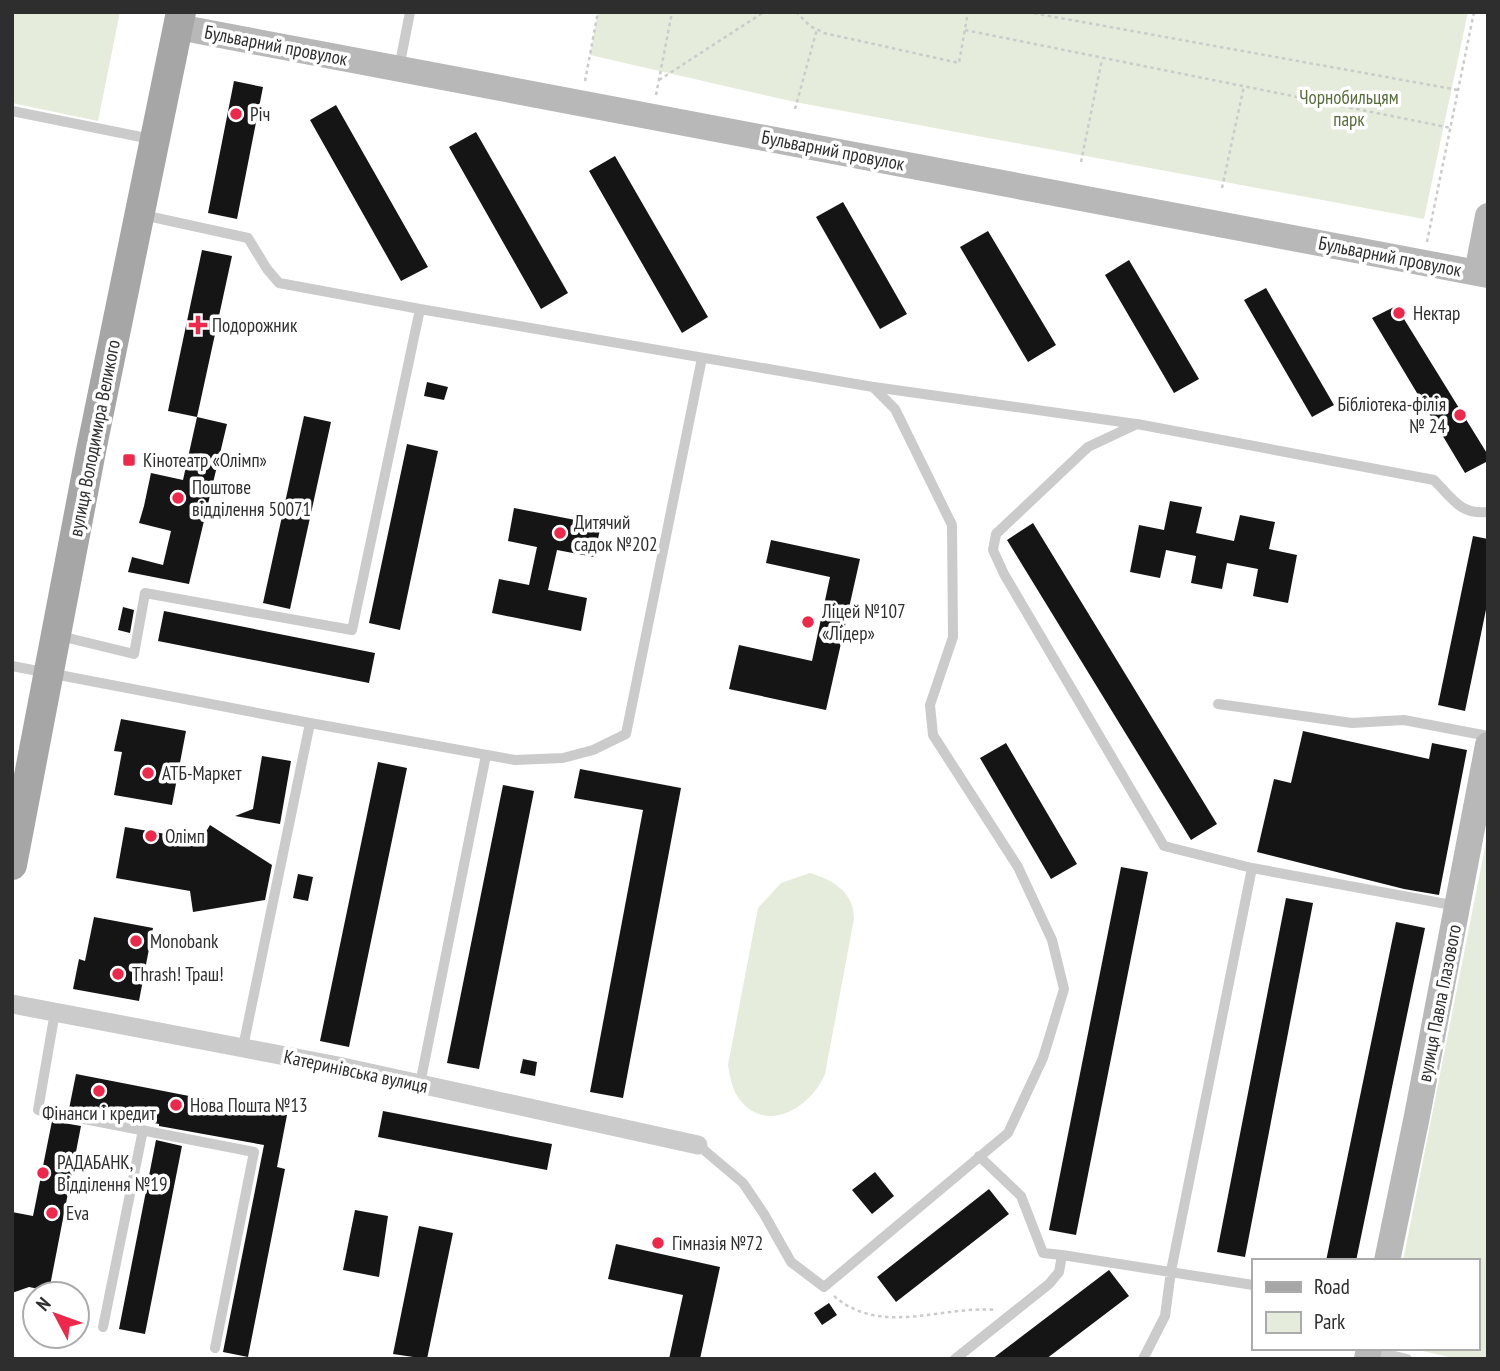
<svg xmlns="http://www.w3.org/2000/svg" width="1500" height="1371" viewBox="0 0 1500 1371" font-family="'PT Sans Narrow',sans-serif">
	<rect width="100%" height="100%" fill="#fff"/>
	<path fill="#e6ecdb" d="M 12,12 L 120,12 L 98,121 L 12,103 Z
		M 598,12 L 1468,12 L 1424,219 L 795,102 L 590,55 Z
		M 1488,832 L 1488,1359 L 1458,1359 L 1409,1348 L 1477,1348 L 1477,1261 L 1403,1261 Z
		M 810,873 C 833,880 854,892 854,919 L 825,1074 C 812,1106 768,1135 740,1100 C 732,1090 730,1077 728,1065 L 758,908 L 781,883 Z"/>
	<path fill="#151515" d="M 234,81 L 263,87 L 237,219 L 208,213 Z
		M 336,105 L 428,267 L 401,281 L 310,120 Z
		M 476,132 L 568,293 L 541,309 L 449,147 Z
		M 615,156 L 708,317 L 682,333 L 589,171 Z
		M 843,202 L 907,314 L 880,329 L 816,217 Z
		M 988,231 L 1056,345 L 1028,362 L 960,247 Z
		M 202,250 L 232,256 L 197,417 L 168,411 Z
		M 1129,260 L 1199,379 L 1174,393 L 1105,275 Z
		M 1266,288 L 1334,405 L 1312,417 L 1244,300 Z
		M 1396,306 L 1488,455 L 1488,461 L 1465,473 L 1372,318 Z
		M 427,382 L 448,387 L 444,400 L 424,396 Z
		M 304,416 L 331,422 L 290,609 L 263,603 Z
		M 197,417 L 227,424 L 189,584 L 128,572 L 132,557 L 163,565 L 171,531 L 139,523 L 144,506 L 151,473 L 183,480 Z
		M 407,444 L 438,451 L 400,630 L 369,623 Z
		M 1170,501 L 1202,507 L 1196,533 L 1234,541 L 1240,515 L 1275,522 L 1269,549 L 1297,555 L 1288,603 L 1253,596 L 1258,569 L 1227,563 L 1222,589 L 1191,583 L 1196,556 L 1166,550 L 1160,578 L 1130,572 L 1139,525 L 1164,530 Z
		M 514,508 L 601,525 L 594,557 L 557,550 L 548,590 L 587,598 L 581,631 L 492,613 L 499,579 L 529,585 L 537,547 L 508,541 Z
		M 1033,523 L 1217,824 L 1191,840 L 1007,540 Z
		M 1473,536 L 1488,539 L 1488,600 L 1465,711 L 1438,705 Z
		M 771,540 L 860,559 L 826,710 L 729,689 L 739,645 L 812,661 L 830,577 L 766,563 Z
		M 123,607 L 134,610 L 130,633 L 118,630 Z
		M 164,611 L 375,653 L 369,683 L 158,641 Z
		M 121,719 L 186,731 L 172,805 L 114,795 L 122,752 L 114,751 Z
		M 1303,731 L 1429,759 L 1432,743 L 1467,750 L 1439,895 L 1404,889 L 1257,852 L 1274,779 L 1291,783 Z
		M 1006,743 L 1077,864 L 1051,879 L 980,758 Z
		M 262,756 L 291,761 L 280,824 L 235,816 L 253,809 Z
		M 378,762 L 407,768 L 349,1047 L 320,1041 Z
		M 580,769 L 681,788 L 623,1098 L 590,1092 L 643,810 L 574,798 Z
		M 503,785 L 534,791 L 479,1069 L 447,1063 Z
		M 210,825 L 272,865 L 265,900 L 193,912 L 190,891 L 116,878 L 125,827 L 201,840 Z
		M 1121,867 L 1148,872 L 1076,1235 L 1049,1230 Z
		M 298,874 L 313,877 L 308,901 L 293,898 Z
		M 1286,898 L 1313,903 L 1245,1257 L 1217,1252 Z
		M 94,917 L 153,928 L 139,1001 L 73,989 L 79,959 L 85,961 Z
		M 1396,922 L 1425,928 L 1356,1261 L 1326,1261 Z
		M 523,1059 L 537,1062 L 535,1076 L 520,1073 Z
		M 76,1074 L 287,1115 L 277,1167 L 285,1169 L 248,1357 L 223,1352 L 264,1145 L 159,1126 L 159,1124 L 85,1109 L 84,1111 L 69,1109 Z
		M 383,1111 L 552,1144 L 547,1170 L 378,1137 Z
		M 52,1121 L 81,1126 L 49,1291 L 29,1287 L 12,1293 L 12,1212 L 33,1216 Z
		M 156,1140 L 182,1146 L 145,1334 L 119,1329 Z
		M 875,1172 L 894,1196 L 872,1214 L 852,1190 Z
		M 989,1189 L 1009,1214 L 896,1302 L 877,1277 Z
		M 355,1210 L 388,1216 L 379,1277 L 343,1270 Z
		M 419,1226 L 453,1233 L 427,1359 L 393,1354 Z
		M 616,1244 L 720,1267 L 700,1359 L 669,1359 L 683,1295 L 608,1279 Z
		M 1109,1270 L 1129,1296 L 1046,1359 L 992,1359 Z
		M 829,1303 L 837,1315 L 822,1325 L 814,1313 Z"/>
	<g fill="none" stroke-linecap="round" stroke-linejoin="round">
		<path stroke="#cbcbcb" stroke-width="2.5" stroke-dasharray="3.5 3.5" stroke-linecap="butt" d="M 796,12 L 810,26 L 824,33 L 959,63 L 968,12
			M 1027,12 L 1458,90
			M 965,30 L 1451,128
			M 659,80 L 764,12
			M 585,81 L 598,12
			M 656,95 L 672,12
			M 795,109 L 817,29
			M 1081,162 L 1102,59
			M 1222,188 L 1244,86
			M 1427,242 L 1474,12
			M 834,1296 C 881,1337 943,1305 996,1310"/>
		<path stroke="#cbcbcb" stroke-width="10" d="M 399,68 L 410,12
			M 12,111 L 151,139
			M 143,215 L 248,238 L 267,269 L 279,283 L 420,309 L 873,387 L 895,409 L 952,525 L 953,637 L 930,705 L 933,735 L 1018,867 L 1052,940 L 1064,989 L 1043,1058 L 1008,1133 L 824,1287 L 791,1262 L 764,1214 L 743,1183 L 698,1145
			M 874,387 L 1136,424
			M 60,636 L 134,654 L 145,593 L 352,630 L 420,309
			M 12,666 L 310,723 L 243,1047
			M 1218,704 L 1352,723 L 1404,720 L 1488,736
			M 310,723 L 515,760 L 563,758 L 593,750 L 626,734 L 702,358
			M 1252,868 L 1164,846 L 1004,574 L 993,550 L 996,534 L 1088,447 L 1137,424 L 1434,480 C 1452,498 1460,515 1488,512
			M 55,1012 L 38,1110 L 254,1152 L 215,1348
			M 420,1084 L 486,755
			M 1062,1255 L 1253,1285
			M 103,1327 L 143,1130
			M 1370,1350 L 1407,1359
			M 955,1359 L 1049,1284 L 1059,1272 L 1062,1255 L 1043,1253 L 1021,1196 L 979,1156
			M 1143,1359 L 1165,1316 L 1171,1271 L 1252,868 L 1457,906"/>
		<path stroke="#cbcbcb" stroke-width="19" d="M 12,1004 L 338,1066 L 698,1145"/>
		<path stroke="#b8b8b8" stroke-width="26" d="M 178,27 L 1488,275
			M 1477,273 L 1488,216
			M 1387,1261 L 1417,1116 L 1488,745
			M 1367,1359 L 1369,1348"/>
		<path stroke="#a6a6a6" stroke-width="30" d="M 12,865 L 91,451 L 181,12"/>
	</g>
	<g fill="#ed284a" stroke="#fff" stroke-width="2.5">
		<circle cx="236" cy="114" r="7"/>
		<circle cx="1399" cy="313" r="7"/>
		<path d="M194.5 314.5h7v7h7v7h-7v7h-7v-7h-7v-7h7z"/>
		<circle cx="1460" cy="415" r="7"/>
		<rect x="122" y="453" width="14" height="14" rx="3.5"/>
		<circle cx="178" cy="498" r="7"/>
		<circle cx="560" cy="533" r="7"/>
		<circle cx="808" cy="622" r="7"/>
		<circle cx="148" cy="773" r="7"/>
		<circle cx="151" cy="836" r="7"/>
		<circle cx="136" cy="941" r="7"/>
		<circle cx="118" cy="974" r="7"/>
		<circle cx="99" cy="1091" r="7"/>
		<circle cx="176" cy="1105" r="7"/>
		<circle cx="43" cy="1173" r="7"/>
		<circle cx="52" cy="1213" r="7"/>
		<circle cx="658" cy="1243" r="7"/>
	</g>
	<g text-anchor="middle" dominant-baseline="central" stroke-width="7" stroke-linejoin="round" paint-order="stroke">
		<g font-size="19" fill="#2e2e2e" stroke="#fff">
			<text transform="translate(276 45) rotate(11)">Бульварний провулок</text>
			<text transform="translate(833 150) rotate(11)">Бульварний провулок</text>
			<text transform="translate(1390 256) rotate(11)">Бульварний провулок</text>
			<text transform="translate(94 438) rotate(-79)">вулиця Володимира Великого</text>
			<text transform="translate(1439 1003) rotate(-79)">вулиця Павла Глазового</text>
			<text transform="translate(356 1071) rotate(12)">Катеринівська вулиця</text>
		</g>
		<g font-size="19" fill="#566c39" stroke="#fff">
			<text x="1349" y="97">Чорнобильцям<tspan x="1349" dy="22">парк</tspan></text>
		</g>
		<g font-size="19" fill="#2e2e2e" stroke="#fff" text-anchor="start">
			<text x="250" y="114">Річ</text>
			<text x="1413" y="313">Нектар</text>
			<text x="212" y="325">Подорожник</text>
			<text x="1446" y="404" text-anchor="end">Бібліотека-філія<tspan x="1446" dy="22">№ 24</tspan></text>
			<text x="143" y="460">Кінотеатр «Олімп»</text>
			<text x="192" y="487">Поштове<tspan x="192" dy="22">відділення 50071</tspan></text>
			<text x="574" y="522">Дитячий<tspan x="574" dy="22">садок №202</tspan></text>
			<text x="822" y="611">Ліцей №107<tspan x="822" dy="22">«Лідер»</tspan></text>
			<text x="162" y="773">АТБ-Маркет</text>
			<text x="165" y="836">Олімп</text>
			<text x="150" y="941">Monobank</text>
			<text x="132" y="974">Thrash! Траш!</text>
			<text x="190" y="1105">Нова Пошта №13</text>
			<text x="99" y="1113" text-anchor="middle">Фінанси і кредит</text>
			<text x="57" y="1162">РАДАБАНК,<tspan x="57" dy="22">Відділення №19</tspan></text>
			<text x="66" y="1213">Eva</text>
			<text x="672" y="1243">Гімназія №72</text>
		</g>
	</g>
	<rect width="1500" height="1371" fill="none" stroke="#2e2e2e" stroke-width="28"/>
	<rect x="1252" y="1259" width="228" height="91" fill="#ffffff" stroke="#ababab" stroke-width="2"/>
	<rect x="1266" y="1282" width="35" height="10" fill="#a6a6a6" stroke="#ababab" stroke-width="2"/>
	<text x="1314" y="1294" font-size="21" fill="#2e2e2e">Road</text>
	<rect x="1266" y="1312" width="35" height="21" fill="#e6ecdb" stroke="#ababab" stroke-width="2"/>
	<text x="1314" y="1329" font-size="21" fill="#2e2e2e">Park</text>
	<g transform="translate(56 1315) rotate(311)"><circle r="33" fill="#ffffff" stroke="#ababab" stroke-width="2"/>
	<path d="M0-5L12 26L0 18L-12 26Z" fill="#ed284a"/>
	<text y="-10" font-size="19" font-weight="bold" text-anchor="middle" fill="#2e2e2e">N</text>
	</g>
</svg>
